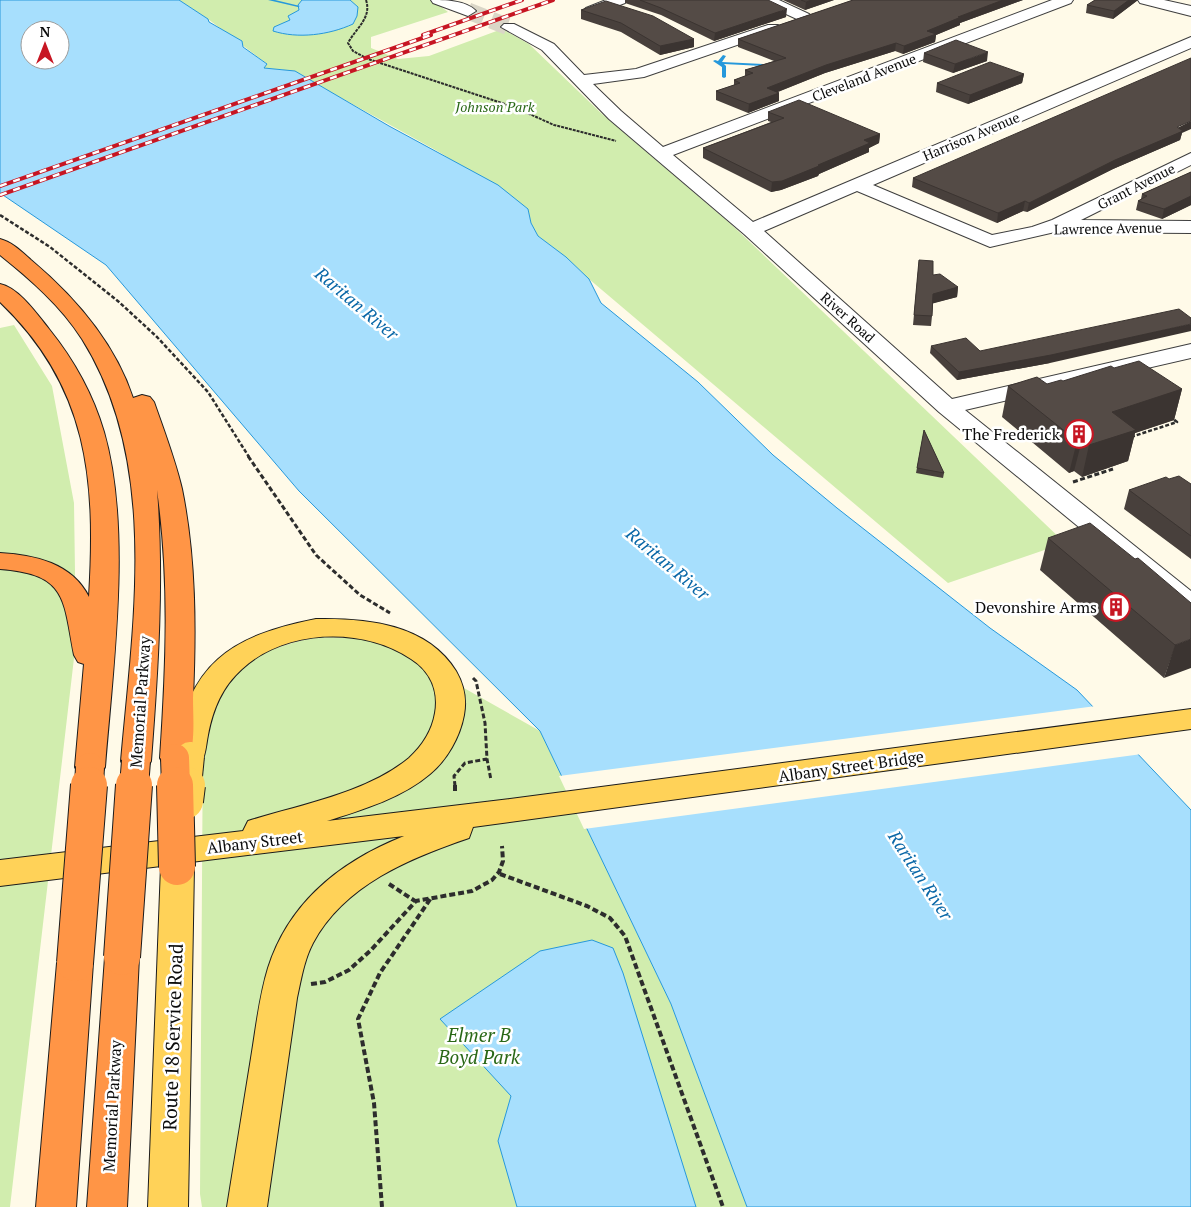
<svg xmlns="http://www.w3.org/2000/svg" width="1191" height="1207" viewBox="0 0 1191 1207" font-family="'PT Serif',serif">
	<rect width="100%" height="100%" fill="#fffae8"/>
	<path fill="#d1edae" d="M 179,0 L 432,0 L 448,12 L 371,37 L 371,48 L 398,59 L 429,56 L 502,29 L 529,44 L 602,114 L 733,226 L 1065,543 L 948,583 L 589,279 L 566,257 L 538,236 L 531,223 L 528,209 L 439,152 L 345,100 L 281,69 L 268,70 L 263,68 L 267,64 L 208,19 Z
		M 14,325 L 52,386 L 74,503 L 76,641 L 10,1207 L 0,1207 L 0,328 Z
		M 317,637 L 364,638 L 393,648 L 540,731 L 671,1004 L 747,1207 L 202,1207 L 200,1194 L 203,726 C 209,713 221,683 230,675 C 251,653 289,643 317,637 Z"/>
	<path fill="#a7dffd" stroke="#2698db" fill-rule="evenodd" d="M 0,0 L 179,0 L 208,19 L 209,22 L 242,41 L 243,47 L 267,64 L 264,68 L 295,71 L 389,126 L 498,185 L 528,209 L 531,223 L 538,236 L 566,257 L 589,279 L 601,303 L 698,382 L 773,455 L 837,508 L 990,628 L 1077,690 L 1191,810 L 1191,1207 L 747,1207 L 671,1004 L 540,731 L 299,491 L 106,265 L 0,193 ZM 30,30 L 60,30 L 60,60 L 30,60 Z
		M 302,0 L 350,0 L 358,7 L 357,16 L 353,24 C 329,35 298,39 273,31 L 274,27 L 290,20 L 288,16 L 299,10 L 298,5 Z
		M 592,940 L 613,948 L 623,973 L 696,1207 L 517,1207 L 498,1141 L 511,1096 L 440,1019 L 540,951 Z"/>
	<path fill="#fffae8" d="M 1096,706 L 1142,754 L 584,829 L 559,776 Z"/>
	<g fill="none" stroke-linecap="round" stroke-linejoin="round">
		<path fill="#2698db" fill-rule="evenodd" d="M 268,0 L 275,0 L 300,6 L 298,7 Z
			M 723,55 L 726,56 L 722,62 L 763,64 L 765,65 L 763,66 L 724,64 L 726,66 L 726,77 L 724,78 L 722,77 L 722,67 L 713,61 L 715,60 L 718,61 Z"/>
		<path stroke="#dad6c7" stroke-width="17" stroke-dasharray="17 8" stroke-linecap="butt" d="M 468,11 L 509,27"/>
		<defs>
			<path id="minor" d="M 431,0 C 444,0 466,0 476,11 L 468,16 L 433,3 Z
				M 606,0 L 627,0 L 625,3 L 591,16 L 583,11 L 586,8 Z
				M 760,0 L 779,0 L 809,14 L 812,17 L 804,22 L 799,20 L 762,3 Z
				M 1052,0 L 1073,0 L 1071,3 L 673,155 L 753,222 L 1191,37 L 1191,48 L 873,185 L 992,235 L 1032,227 L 1052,220 L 1191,153 L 1191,165 L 1081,220 L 1191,221 L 1191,233 L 1055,232 L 990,247 L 857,191 L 764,231 L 952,399 L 1191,344 L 1191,358 L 965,410 L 1191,591 L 1191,614 L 1181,611 L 939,412 L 744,234 L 609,119 L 542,50 L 501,27 L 504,24 L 514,24 L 554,44 L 584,75 L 636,69 L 768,25 L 778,25 L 781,28 L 778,31 L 644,77 L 593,84 L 621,111 L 663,147 Z
				M 1138,0 L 1164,0 L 1191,6 L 1191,16 L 1140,3 Z"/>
			<path id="major" d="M 316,619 C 367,618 427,624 456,671 C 464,685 467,699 464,715 C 460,737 447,760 430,774 C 402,798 362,810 327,821 L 510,799 L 1191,709 L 1191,729 L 473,827 L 469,838 C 410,858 344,885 313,943 C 304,960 301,980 297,998 L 267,1207 L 227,1207 C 235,1157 243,1107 251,1058 C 256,1028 259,997 268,968 C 289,902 341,861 404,836 L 191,862 L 194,867 L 188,1207 L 148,1207 L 161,866 L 0,886 L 0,860 L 243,831 L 248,821 C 299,805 367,793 409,758 C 422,746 432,731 435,713 C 439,690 430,671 411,659 C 363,626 285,629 242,669 C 222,687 213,709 208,735 C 206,745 206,754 201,764 L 190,767 L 179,764 L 175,756 C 187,664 230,636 316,619 Z"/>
			<path id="highway" d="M 0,239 C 12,242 22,252 31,260 C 75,297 115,343 133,398 L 142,395 L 150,397 L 154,402 C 164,431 175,459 182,489 C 196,558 196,629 193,698 C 193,719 196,748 186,766 L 175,769 L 164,766 L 160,758 C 166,668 170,580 157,490 C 164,581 158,670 151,761 L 147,769 L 136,772 L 125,769 L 121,761 C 133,623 160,463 82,339 C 61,306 30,279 0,255 Z
				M 0,284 C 19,288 37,314 49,329 C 74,360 93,394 104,432 C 132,529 113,666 105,767 L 101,775 L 90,778 L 79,775 L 75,767 L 84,664 L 78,662 L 74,655 C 63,600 68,574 0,569 L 0,553 C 35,555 72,563 89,597 C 96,480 89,387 0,302 Z
				M 122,943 L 134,947 L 139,957 L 127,1207 L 87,1207 L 105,957 L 110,947 Z
				M 75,949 L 87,953 L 93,963 L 76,1207 L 36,1207 L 57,963 L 63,953 Z"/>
		</defs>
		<use href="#minor" stroke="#3e3e3e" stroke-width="2"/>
		<use href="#major" stroke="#1c1c1c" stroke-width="2"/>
		<use href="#highway" stroke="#1c1c1c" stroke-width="2"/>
		<path stroke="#2d2d2d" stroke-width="2" stroke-dasharray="3 1" stroke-linecap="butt" d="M 366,0 C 372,18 356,28 348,43 L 353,51 L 368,59 L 514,107 L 554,125 L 616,141"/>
		<path stroke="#2d2d2d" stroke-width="2.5" stroke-dasharray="4 2" stroke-linecap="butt" d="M 0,215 L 50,247 L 119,302 L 157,337 L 208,392 L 249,457
			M 1131,437 L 1177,422 L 1171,417"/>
		<path stroke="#2d2d2d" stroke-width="3" stroke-dasharray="5 2.5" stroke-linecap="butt" d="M 248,456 L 316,555 L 360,595 L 390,613
			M 1073,482 L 1113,469
			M 473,678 L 476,681 L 485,723 L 487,759 L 491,780
			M 455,786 L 454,776 L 465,763 L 487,759"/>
		<path stroke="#2d2d2d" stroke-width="4" stroke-dasharray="6 3" stroke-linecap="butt" d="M 455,785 L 455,792
			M 500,874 L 587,906 L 610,918 L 625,936 L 723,1207
			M 389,884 L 415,901
			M 311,984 L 325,982 L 349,970 L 371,950 L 416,901 L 472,891 L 492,880 L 499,872 L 503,861 L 502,846
			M 382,1207 L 374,1103 L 358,1019 L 380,973 L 431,898"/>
		<use href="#minor" fill="#fff" fill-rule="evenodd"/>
		<use href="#major" fill="#ffd258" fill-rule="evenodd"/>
		<use href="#highway" fill="#ff9546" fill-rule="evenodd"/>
		<defs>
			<path id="rail" d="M 423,35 L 522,0
				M 0,186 L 431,35
				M 0,195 L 553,0"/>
		</defs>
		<use href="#rail" stroke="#c71623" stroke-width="4"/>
		<use href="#rail" stroke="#fff" stroke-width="2.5" stroke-dasharray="7" stroke-linecap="butt"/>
		<defs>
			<path id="major-bridge-far1" d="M 187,786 L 190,756"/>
			<path id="major-bridge" d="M 185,801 L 187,785"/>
			<path id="highway-bridge-far1" d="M 175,758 L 176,786
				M 89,786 L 90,767
				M 134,786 L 136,761"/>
			<path id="highway-bridge" d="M 175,785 L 177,867
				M 122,957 L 134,785
				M 75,963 L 89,785"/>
		</defs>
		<use href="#major-bridge-far1" stroke="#1c1c1c" stroke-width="30" stroke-linecap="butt"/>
		<use href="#major-bridge" stroke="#1c1c1c" stroke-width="38" stroke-linecap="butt"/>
		<use href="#highway-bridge-far1" stroke="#1c1c1c" stroke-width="30" stroke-linecap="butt"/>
		<use href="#highway-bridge" stroke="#1c1c1c" stroke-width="38" stroke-linecap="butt"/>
		<use href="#major-bridge-far1" stroke="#ffd258" stroke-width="28"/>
		<use href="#major-bridge" stroke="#ffd258" stroke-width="36"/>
		<use href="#highway-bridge-far1" stroke="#ff9546" stroke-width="28"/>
		<use href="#highway-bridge" stroke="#ff9546" stroke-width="36"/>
	</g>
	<path fill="#48403c" d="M 625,0 L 768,0 L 786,17 L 714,41 L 661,15 L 625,3 Z
		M 783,0 L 834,0 L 805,10 Z
		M 853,0 L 1023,0 L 960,23 L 960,25 L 936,35 L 935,42 L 903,54 L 895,51 L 825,73 L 778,92 L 779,93 L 779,101 L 748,113 L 716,100 L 716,91 L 734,85 L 734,80 L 745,76 L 745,70 L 774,61 L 738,47 L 738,39 Z
		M 1094,0 L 1138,0 L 1113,19 L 1086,13 L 1087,5 L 1095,0 Z
		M 581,10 L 694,39 L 694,47 L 660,55 L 621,32 L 581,19 Z
		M 924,53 L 987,61 L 953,73 L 923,62 Z
		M 1024,74 L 1022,83 L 968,104 L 936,92 L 937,83 Z
		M 768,112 L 880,134 L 879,143 L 869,148 L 869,152 L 819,174 L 818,176 L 781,190 L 771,192 L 703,158 L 703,148 L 771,122 L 768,121 Z
		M 1182,133 L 1180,140 L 1113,169 L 1027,212 L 1023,211 L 997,223 L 912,187 L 913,178 Z
		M 1191,172 L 1191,205 L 1162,219 L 1136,210 L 1138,201 L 1141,199 L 1142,194 Z
		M 919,260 L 933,275 L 958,287 L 957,297 L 933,303 L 932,316 L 931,326 L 913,325 Z
		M 931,346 L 980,351 L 1050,363 L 957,380 L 930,353 Z
		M 1114,368 L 1182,389 L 1174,420 L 1135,433 L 1128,461 L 1082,477 L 1074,471 L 1069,473 L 1002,417 L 1008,386 L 1047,384 L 1063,381 Z
		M 924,430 L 944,473 L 943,478 L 916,473 Z
		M 1169,479 L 1191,484 L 1191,559 L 1124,509 L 1129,490 Z
		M 1048,538 L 1191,603 L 1164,678 L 1040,570 Z"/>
	<path fill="#3b3431" d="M 812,0 L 834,0 L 805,10 L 806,2 Z
		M 1003,0 L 1023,0 L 960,23 L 960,25 L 936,35 L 935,42 L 903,54 L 904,46 L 927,31 L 958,17 Z
		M 1129,0 L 1138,0 L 1113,19 L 1114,11 Z
		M 787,9 L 786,17 L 714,41 L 715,33 Z
		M 694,39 L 694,47 L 660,55 L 660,46 Z
		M 896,43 L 895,51 L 825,73 L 767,96 L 767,88 L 826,65 Z
		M 988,52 L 987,61 L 953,73 L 955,64 Z
		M 1024,74 L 1022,83 L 968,104 L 970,95 Z
		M 779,93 L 779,101 L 748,113 L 749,104 Z
		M 1191,121 L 1191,129 L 1182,133 L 1180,140 L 1113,169 L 1027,212 L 1029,203 Z
		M 880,134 L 879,143 L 869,148 L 869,152 L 819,174 L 818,176 L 781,190 L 771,192 L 772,182 L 818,165 L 864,140 Z
		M 1191,196 L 1191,205 L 1162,219 L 1164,209 Z
		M 1025,201 L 1023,211 L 997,223 L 998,213 Z
		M 958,287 L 957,297 L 931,304 L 933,294 Z
		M 1191,324 L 1191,331 L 1050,363 L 957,380 L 959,372 Z
		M 1182,389 L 1174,420 L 1135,433 L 1128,461 L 1082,477 L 1089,445 L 1112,412 Z
		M 1082,440 L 1074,471 L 1069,473 L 1077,441 Z
		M 1191,639 L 1191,668 L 1164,678 L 1175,645 Z"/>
	<path fill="#544b46" stroke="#3b3431" d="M 640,0 L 768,0 L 787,9 L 715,33 L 661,8 Z
		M 801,0 L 812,0 L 806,2 Z
		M 853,0 L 1003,0 L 958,17 L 961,17 L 927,31 L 936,34 L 904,46 L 896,43 L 826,65 L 767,88 L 779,93 L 749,104 L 716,91 L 740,83 L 734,80 L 753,73 L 745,70 L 786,58 L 738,39 Z
		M 1095,0 L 1129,0 L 1114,11 L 1087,5 Z
		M 606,1 L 653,16 L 694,39 L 660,46 L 621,23 L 581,10 Z
		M 956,40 L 988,52 L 955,64 L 924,53 Z
		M 1191,58 L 1191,121 L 1177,127 L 1183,131 L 1115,160 L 1029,203 L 1025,201 L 998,213 L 913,178 Z
		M 990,62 L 1024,74 L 970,95 L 937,83 Z
		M 799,100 L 880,134 L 864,140 L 870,143 L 818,165 L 819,166 L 782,181 L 772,182 L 703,148 L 784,118 L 768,112 Z
		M 1191,172 L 1191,196 L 1164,209 L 1138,201 L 1147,196 L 1142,194 Z
		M 919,260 L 933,261 L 933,275 L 940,274 L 958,287 L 933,294 L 932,316 L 914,315 Z
		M 1179,309 L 1191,318 L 1191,324 L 1051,355 L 959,372 L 931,346 L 966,338 L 980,351 Z
		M 1139,361 L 1182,389 L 1112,412 L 1136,430 L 1089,445 L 1082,440 L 1077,441 L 1008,386 L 1037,377 L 1047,384 L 1061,380 L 1063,381 L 1111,366 L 1114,368 Z
		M 924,430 L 944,473 L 917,468 Z
		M 1179,476 L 1191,484 L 1191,536 L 1129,490 L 1166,477 L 1169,479 Z
		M 1090,523 L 1135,559 L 1138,558 L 1191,603 L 1191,639 L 1175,645 L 1048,538 Z"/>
	<defs>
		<symbol id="building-ring" viewBox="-11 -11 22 22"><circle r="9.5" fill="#fff" stroke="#c71623" stroke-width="1.5"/><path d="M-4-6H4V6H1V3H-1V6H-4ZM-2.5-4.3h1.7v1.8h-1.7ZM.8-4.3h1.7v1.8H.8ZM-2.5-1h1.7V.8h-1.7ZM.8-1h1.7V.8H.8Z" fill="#c71623"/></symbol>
	</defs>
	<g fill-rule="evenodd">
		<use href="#building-ring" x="1063" y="418" width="32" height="32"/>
		<use href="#building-ring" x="1100" y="591" width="32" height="32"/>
	</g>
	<g text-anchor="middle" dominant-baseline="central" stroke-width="5" stroke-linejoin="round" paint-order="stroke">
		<g font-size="14" fill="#0b0b0b" stroke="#fff">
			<text transform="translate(864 77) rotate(-21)">Cleveland Avenue</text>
			<text transform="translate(971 136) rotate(-23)">Harrison Avenue</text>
			<text transform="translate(1136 186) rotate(-27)">Grant Avenue</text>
			<text transform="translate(1108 228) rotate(-1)">Lawrence Avenue</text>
			<text transform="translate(848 317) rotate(42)">River Road</text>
		</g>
		<g font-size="14" font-style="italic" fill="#296816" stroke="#fff">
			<text x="495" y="106">Johnson Park</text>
		</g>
		<g font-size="16" fill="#0b0b0b" stroke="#fff" text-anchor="end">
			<text x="1060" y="434">The Frederick</text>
			<text x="1097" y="607">Devonshire Arms</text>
		</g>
		<g font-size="16" fill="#0b0b0b" stroke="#fff">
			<text transform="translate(140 702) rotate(-86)">Memorial Parkway</text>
			<text transform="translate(851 766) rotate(-8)">Albany Street Bridge</text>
			<text transform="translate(255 842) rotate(-7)">Albany Street</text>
			<text transform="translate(112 1106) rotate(-87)">Memorial Parkway</text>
		</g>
		<g font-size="18" font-style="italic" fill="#0967a7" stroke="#fff">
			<text transform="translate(357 303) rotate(40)">Raritan River</text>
			<text transform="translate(668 563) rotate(40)">Raritan River</text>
			<text transform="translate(921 875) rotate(57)">Raritan River</text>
		</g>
		<g font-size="19" font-style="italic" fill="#296816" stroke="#fff">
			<text x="479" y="1034">Elmer B<tspan x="479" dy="22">Boyd Park</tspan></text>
		</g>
		<g font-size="19" fill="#0b0b0b" stroke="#fff">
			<text transform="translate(172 1037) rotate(-88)">Route 18 Service Road</text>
		</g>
	</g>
	<g transform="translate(45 45)"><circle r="24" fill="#ffffff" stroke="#9d9d9d"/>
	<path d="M0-4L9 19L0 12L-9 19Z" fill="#c71623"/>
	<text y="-8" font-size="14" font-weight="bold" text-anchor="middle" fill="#0b0b0b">N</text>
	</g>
</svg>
